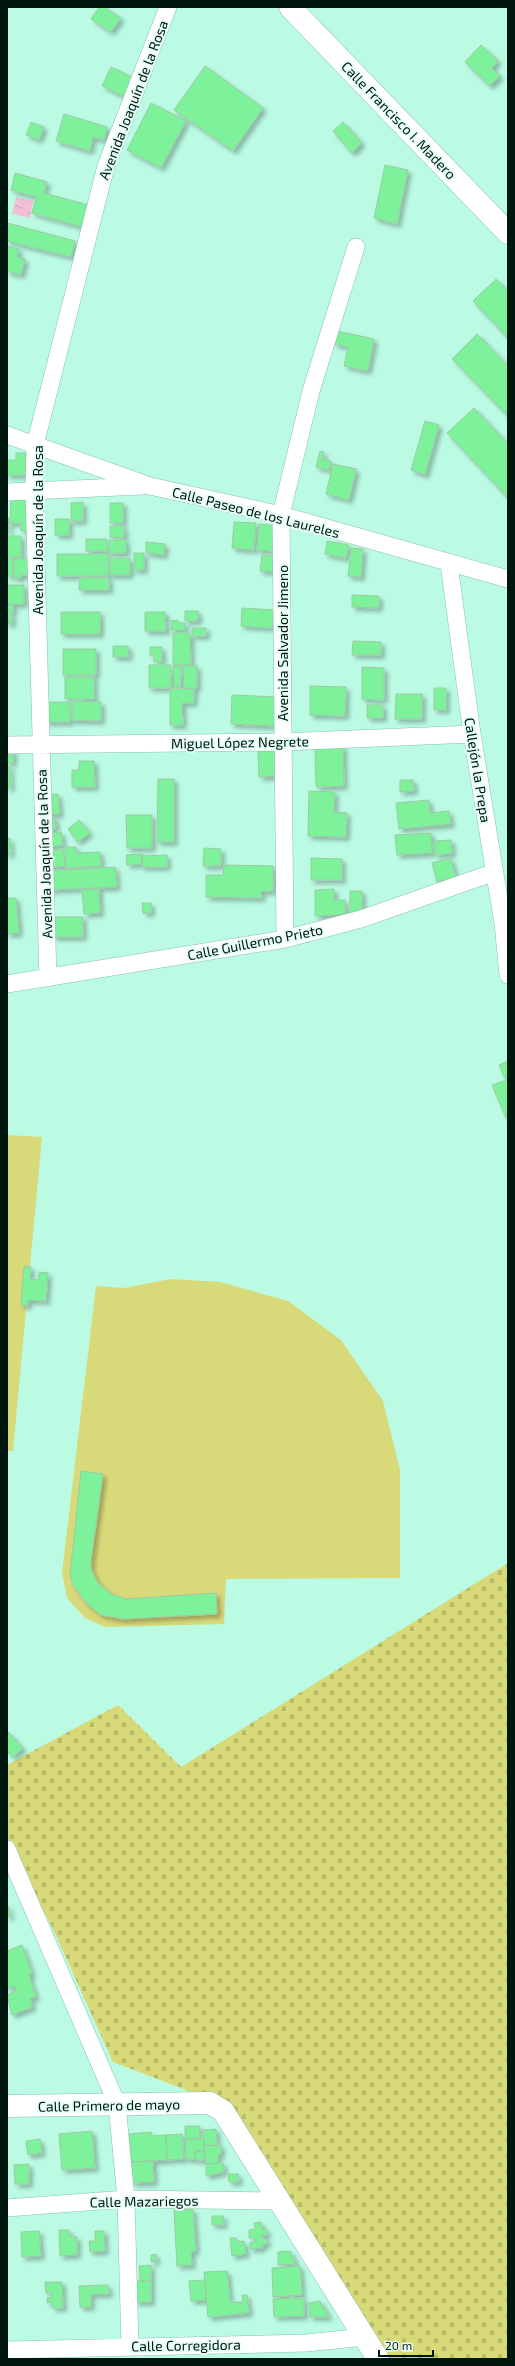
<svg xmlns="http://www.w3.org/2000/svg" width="515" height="2366" viewBox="0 0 515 2366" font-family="'Exo 2',sans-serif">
	<defs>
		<pattern id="cemetery-stones" width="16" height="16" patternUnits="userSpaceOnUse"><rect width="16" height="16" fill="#d8da7a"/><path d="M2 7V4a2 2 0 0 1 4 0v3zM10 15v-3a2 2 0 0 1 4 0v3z" fill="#b8ba68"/></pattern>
		<pattern id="water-ripples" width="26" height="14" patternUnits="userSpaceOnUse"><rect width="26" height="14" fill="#f2bfd6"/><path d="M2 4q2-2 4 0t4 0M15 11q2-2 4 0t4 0" fill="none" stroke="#cea3b7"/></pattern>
		<filter id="shadow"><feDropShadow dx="3.5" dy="3.5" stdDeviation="2" flood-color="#0004"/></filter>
	</defs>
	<rect width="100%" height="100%" fill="#bbfbe4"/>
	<path fill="#d8da7a" d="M 7,1135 L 42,1137 L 13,1451 L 7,1451 Z
		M 171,1279 L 220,1282 L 288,1301 L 341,1340 L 383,1401 L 400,1470 L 400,1578 L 226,1579 L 224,1624 L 105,1627 L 85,1618 L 67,1598 L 62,1573 L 96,1286 L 124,1288 Z"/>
	<path fill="url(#cemetery-stones)" d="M 508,1563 L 508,2359 L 372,2359 L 258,2169 L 199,2095 L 113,2062 L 53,1929 L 7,1842 L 7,1765 L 118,1705 L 181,1767 Z"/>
	<path fill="url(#water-ripples)" d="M 16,197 L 33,201 L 30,218 L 12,214 Z"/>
	<path fill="#7ef29b" stroke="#9ccaa4" filter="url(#shadow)" d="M 99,7 L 104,7 L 121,18 L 111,32 L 91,19 Z
		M 481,45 L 498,61 L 492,68 L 500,76 L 490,86 L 465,62 Z
		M 205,66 L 263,108 L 233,151 L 174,110 Z
		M 111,67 L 136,79 L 127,98 L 102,86 Z
		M 151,103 L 186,121 L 161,168 L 127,150 Z
		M 64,114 L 107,127 L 104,140 L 93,137 L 90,151 L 56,141 Z
		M 31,122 L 44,127 L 39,140 L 26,135 Z
		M 343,122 L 362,143 L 352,153 L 333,131 Z
		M 385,165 L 408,170 L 397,224 L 374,218 Z
		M 15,173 L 47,182 L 44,193 L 88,205 L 82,227 L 32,213 L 36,197 L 11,190 Z
		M 7,223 L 75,241 L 71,257 L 7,241 Z
		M 7,246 L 19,249 L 17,257 L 25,259 L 21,275 L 7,271 Z
		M 496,279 L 508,291 L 508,338 L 473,301 Z
		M 337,331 L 374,339 L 368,371 L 344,366 L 348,347 L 334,344 Z
		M 477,334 L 508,366 L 508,416 L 452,359 Z
		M 474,408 L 508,444 L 508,498 L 447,433 Z
		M 425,421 L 439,425 L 425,475 L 411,470 Z
		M 320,451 L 324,452 L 322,459 L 331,461 L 329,470 L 316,467 Z
		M 16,453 L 26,453 L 26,475 L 7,475 L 7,460 L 16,460 Z
		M 333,464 L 356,469 L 349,500 L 326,494 Z
		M 11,497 L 29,497 L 29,531 L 21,531 L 21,523 L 10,523 Z
		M 83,502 L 83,521 L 71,521 L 71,503 Z
		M 110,503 L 123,503 L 123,523 L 110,523 Z
		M 7,518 L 9,518 L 9,533 L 7,533 Z
		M 55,519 L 69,519 L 69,535 L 55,535 Z
		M 234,522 L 256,523 L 254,550 L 232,548 Z
		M 259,524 L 279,526 L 277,551 L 257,550 Z
		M 110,526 L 124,526 L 124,538 L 110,537 Z
		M 7,536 L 21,536 L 21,557 L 7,557 Z
		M 86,539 L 107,539 L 107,551 L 86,551 Z
		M 109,540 L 126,540 L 126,553 L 109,553 Z
		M 327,541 L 349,545 L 346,558 L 325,554 Z
		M 146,542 L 165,544 L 164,555 L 146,553 Z
		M 351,548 L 363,549 L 361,577 L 348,576 Z
		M 134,553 L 144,553 L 144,570 L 134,570 Z
		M 57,554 L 108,554 L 108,576 L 57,576 Z
		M 262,555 L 277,557 L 276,572 L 260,571 Z
		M 110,558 L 130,558 L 130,575 L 110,575 Z
		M 7,559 L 13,559 L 12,576 L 7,576 Z
		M 14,559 L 30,559 L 31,575 L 21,575 L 21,578 L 14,578 Z
		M 80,578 L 109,578 L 109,590 L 79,590 Z
		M 7,585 L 24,585 L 24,604 L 7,604 Z
		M 352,595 L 379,596 L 379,608 L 352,607 Z
		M 7,605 L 13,605 L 13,613 L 7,613 Z
		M 242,608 L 274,610 L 272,628 L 241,626 Z
		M 185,611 L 198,611 L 198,621 L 185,621 Z
		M 61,612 L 100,612 L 100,634 L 61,634 Z
		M 145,612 L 165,612 L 166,631 L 145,631 Z
		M 7,615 L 12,615 L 12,624 L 7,624 Z
		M 178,620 L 178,623 L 185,623 L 185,630 L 171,630 L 171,621 Z
		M 192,628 L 206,628 L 206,636 L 192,636 Z
		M 173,633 L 190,633 L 191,665 L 173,665 Z
		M 353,641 L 381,642 L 381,655 L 352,655 Z
		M 113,646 L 128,646 L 129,657 L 113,657 Z
		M 150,647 L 162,647 L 162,662 L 154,662 L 154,655 L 150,655 Z
		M 63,649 L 96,649 L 96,675 L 63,675 Z
		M 149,665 L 171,665 L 171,688 L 149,688 Z
		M 173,666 L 181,666 L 181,687 L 174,687 Z
		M 183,666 L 197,666 L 197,688 L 184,688 Z
		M 362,667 L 384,668 L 384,700 L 362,699 Z
		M 65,677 L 94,677 L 94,699 L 65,699 Z
		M 310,686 L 346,687 L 345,716 L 310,715 Z
		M 434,688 L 446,688 L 446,710 L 434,710 Z
		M 170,689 L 194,689 L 194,703 L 182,703 L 183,725 L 170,725 Z
		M 396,694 L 422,694 L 422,719 L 395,719 Z
		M 232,695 L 278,697 L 277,726 L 231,724 Z
		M 72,701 L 101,702 L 101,721 L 72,720 Z
		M 45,702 L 70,702 L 70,722 L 45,722 Z
		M 367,705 L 383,705 L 383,718 L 367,718 Z
		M 315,746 L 343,746 L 344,786 L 316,787 Z
		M 13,749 L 13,763 L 7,763 L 7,750 Z
		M 258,751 L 276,751 L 277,776 L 259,777 Z
		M 79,761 L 94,761 L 95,787 L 72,787 L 72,770 L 79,770 Z
		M 7,766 L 10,766 L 11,788 L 7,788 Z
		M 158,779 L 174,779 L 174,842 L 157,842 Z
		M 400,780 L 413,780 L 414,791 L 400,792 Z
		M 309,791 L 335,792 L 334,812 L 347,813 L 346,837 L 308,836 Z
		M 58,794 L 60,814 L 45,815 L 44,795 Z
		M 429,800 L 430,813 L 449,811 L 451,824 L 399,829 L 396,803 Z
		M 126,815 L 152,815 L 152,848 L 127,848 Z
		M 55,818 L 56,829 L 47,830 L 46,819 Z
		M 79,820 L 90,833 L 78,842 L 68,829 Z
		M 61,832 L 63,845 L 47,847 L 45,834 Z
		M 431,833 L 432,853 L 397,855 L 395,835 Z
		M 10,838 L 11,854 L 7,855 L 7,839 Z
		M 451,840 L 452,854 L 435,855 L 434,841 Z
		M 65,847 L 76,847 L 76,853 L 100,852 L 101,866 L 66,868 Z
		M 204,848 L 221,849 L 221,866 L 203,866 Z
		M 63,849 L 65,866 L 46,868 L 44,851 Z
		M 142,854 L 143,864 L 127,865 L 126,855 Z
		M 167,855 L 167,867 L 142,867 L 141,856 Z
		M 311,858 L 342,859 L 342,880 L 311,880 Z
		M 450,858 L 456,877 L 437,882 L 432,863 Z
		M 224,865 L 273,866 L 273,891 L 261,891 L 262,898 L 206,897 L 206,875 L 223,875 Z
		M 115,867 L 117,887 L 49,890 L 47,871 Z
		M 99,889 L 100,913 L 84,914 L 82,890 Z
		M 334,889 L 334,900 L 345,900 L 345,914 L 315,916 L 315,890 Z
		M 350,891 L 362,891 L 362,914 L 350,914 Z
		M 7,898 L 16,898 L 19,933 L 7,934 Z
		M 142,903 L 151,903 L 151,913 L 143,913 Z
		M 53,917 L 83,917 L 83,937 L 53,937 Z
		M 508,1061 L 508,1117 L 506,1118 L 492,1085 L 506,1080 L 499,1065 Z
		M 24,1266 L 31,1267 L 30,1279 L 38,1280 L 39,1272 L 48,1273 L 46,1301 L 28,1300 L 28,1306 L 21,1305 Z
		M 81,1471 L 103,1474 L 91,1561 L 91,1569 L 98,1583 L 111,1594 L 126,1599 L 216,1593 L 217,1614 L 123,1619 L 101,1615 L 86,1603 L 73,1585 L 70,1575 Z
		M 7,1731 L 23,1748 L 13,1757 L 7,1751 Z
		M 7,1903 L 11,1916 L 7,1917 Z
		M 22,1945 L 32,1974 L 29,1975 L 36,1997 L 30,1999 L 33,2007 L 12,2015 L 7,1995 L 16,1991 L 14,1986 L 7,1989 L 7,1951 Z
		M 185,2126 L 199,2126 L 200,2139 L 185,2139 Z
		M 216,2129 L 217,2145 L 204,2146 L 203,2130 Z
		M 92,2131 L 95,2168 L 62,2170 L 59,2134 Z
		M 151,2132 L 152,2136 L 166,2135 L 167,2160 L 131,2162 L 129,2134 Z
		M 182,2134 L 184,2159 L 167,2160 L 166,2135 Z
		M 204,2138 L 204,2150 L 195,2151 L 195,2159 L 186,2159 L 186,2139 Z
		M 40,2139 L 42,2153 L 28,2155 L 26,2141 Z
		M 221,2145 L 221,2154 L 218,2155 L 218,2163 L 206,2164 L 204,2146 Z
		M 204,2151 L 204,2160 L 196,2160 L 195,2152 Z
		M 153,2161 L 154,2182 L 132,2183 L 131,2162 Z
		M 223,2163 L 224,2172 L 206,2176 L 206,2164 Z
		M 29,2164 L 29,2184 L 15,2184 L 14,2165 Z
		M 228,2174 L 238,2174 L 239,2182 L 229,2182 Z
		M 193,2209 L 196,2251 L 191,2252 L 192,2265 L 177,2266 L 174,2210 Z
		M 212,2216 L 223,2216 L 224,2225 L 212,2225 Z
		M 261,2222 L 262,2230 L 267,2229 L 267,2235 L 262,2235 L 263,2239 L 267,2239 L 267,2244 L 262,2244 L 263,2248 L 250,2249 L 250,2243 L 255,2242 L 255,2238 L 249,2238 L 249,2230 L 255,2229 L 254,2223 Z
		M 59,2230 L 69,2230 L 70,2237 L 77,2237 L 77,2255 L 60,2256 Z
		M 39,2231 L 41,2256 L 22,2257 L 21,2232 Z
		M 95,2231 L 104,2231 L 105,2251 L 90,2252 L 89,2241 L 95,2241 Z
		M 230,2238 L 236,2238 L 237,2242 L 244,2241 L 246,2254 L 232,2256 Z
		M 290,2251 L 296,2264 L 278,2265 L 278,2252 Z
		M 156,2254 L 156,2261 L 151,2262 L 151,2255 Z
		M 151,2265 L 151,2281 L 140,2281 L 139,2266 Z
		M 300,2266 L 302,2295 L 273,2297 L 272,2268 Z
		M 227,2271 L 230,2302 L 243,2302 L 242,2295 L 247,2295 L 249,2313 L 208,2317 L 204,2272 Z
		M 205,2280 L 206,2300 L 191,2301 L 189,2281 Z
		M 134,2281 L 151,2281 L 151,2302 L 135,2302 Z
		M 45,2282 L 62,2282 L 63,2308 L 53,2308 L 52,2302 L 47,2303 L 47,2298 L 52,2298 L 52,2293 L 46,2293 Z
		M 108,2285 L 109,2294 L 91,2294 L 91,2307 L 80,2307 L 79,2286 Z
		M 304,2298 L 304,2316 L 274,2317 L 273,2299 Z
		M 320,2301 L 329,2317 L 310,2317 L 309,2303 Z"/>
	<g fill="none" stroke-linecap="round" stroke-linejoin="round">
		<defs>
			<path id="street" d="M 7,435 L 150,486 L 281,515 L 508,579
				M 7,492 L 142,486
				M 449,564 L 472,734 L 503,923 L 508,975
				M 7,745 L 283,742 L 472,734
				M 285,939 L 281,515 L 311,391 L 356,247
				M 48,978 L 34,491 L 35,445 L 106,166 L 168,7
				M 7,984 L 285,939 L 361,919 L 495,872
				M 7,1849 L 117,2104 L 126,2199 L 130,2346
				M 7,2208 L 126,2199 L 281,2201
				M 7,2350 L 306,2343 L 365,2337"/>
			<path id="secondary" d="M 290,7 L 508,233
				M 7,2106 L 210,2103 L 223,2111 L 378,2359"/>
		</defs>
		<use href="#street" stroke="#84c2ac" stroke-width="18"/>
		<use href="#secondary" stroke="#84c2ac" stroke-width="23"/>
		<use href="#street" stroke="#fff" stroke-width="17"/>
		<use href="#secondary" stroke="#fff" stroke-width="22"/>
	</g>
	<g text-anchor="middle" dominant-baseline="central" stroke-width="4" stroke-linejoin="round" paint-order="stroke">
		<g font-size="14" fill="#001710" stroke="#e6fff5">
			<text transform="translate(133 100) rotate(-69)">Avenida Joaquín de la Rosa</text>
			<text transform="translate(399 120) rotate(46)">Calle Francisco I. Madero</text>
			<text transform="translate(256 512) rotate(14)">Calle Paseo de los Laureles</text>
			<text transform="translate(37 530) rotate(-90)">Avenida Joaquín de la Rosa</text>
			<text transform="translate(282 643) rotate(-90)">Avenida Salvador Jimeno</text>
			<text transform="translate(240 742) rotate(-1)">Miguel López Negrete</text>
			<text transform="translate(478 770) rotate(81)">Callejón la Prepa</text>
			<text transform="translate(44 854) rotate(-92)">Avenida Joaquín de la Rosa</text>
			<text transform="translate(255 942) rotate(-11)">Calle Guillermo Prieto</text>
			<text transform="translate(109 2105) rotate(-1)">Calle Primero de mayo</text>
			<text transform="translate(144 2201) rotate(-1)">Calle Mazariegos</text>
			<text transform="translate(186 2345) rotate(-1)">Calle Corregidora</text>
		</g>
	</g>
	<rect width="515" height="2366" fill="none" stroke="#001710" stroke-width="16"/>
	<path d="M379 2350v6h54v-6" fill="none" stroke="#001710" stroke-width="2"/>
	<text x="385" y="2350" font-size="12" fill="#001710" stroke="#e6fff5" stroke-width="3" paint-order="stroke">20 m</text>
</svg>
